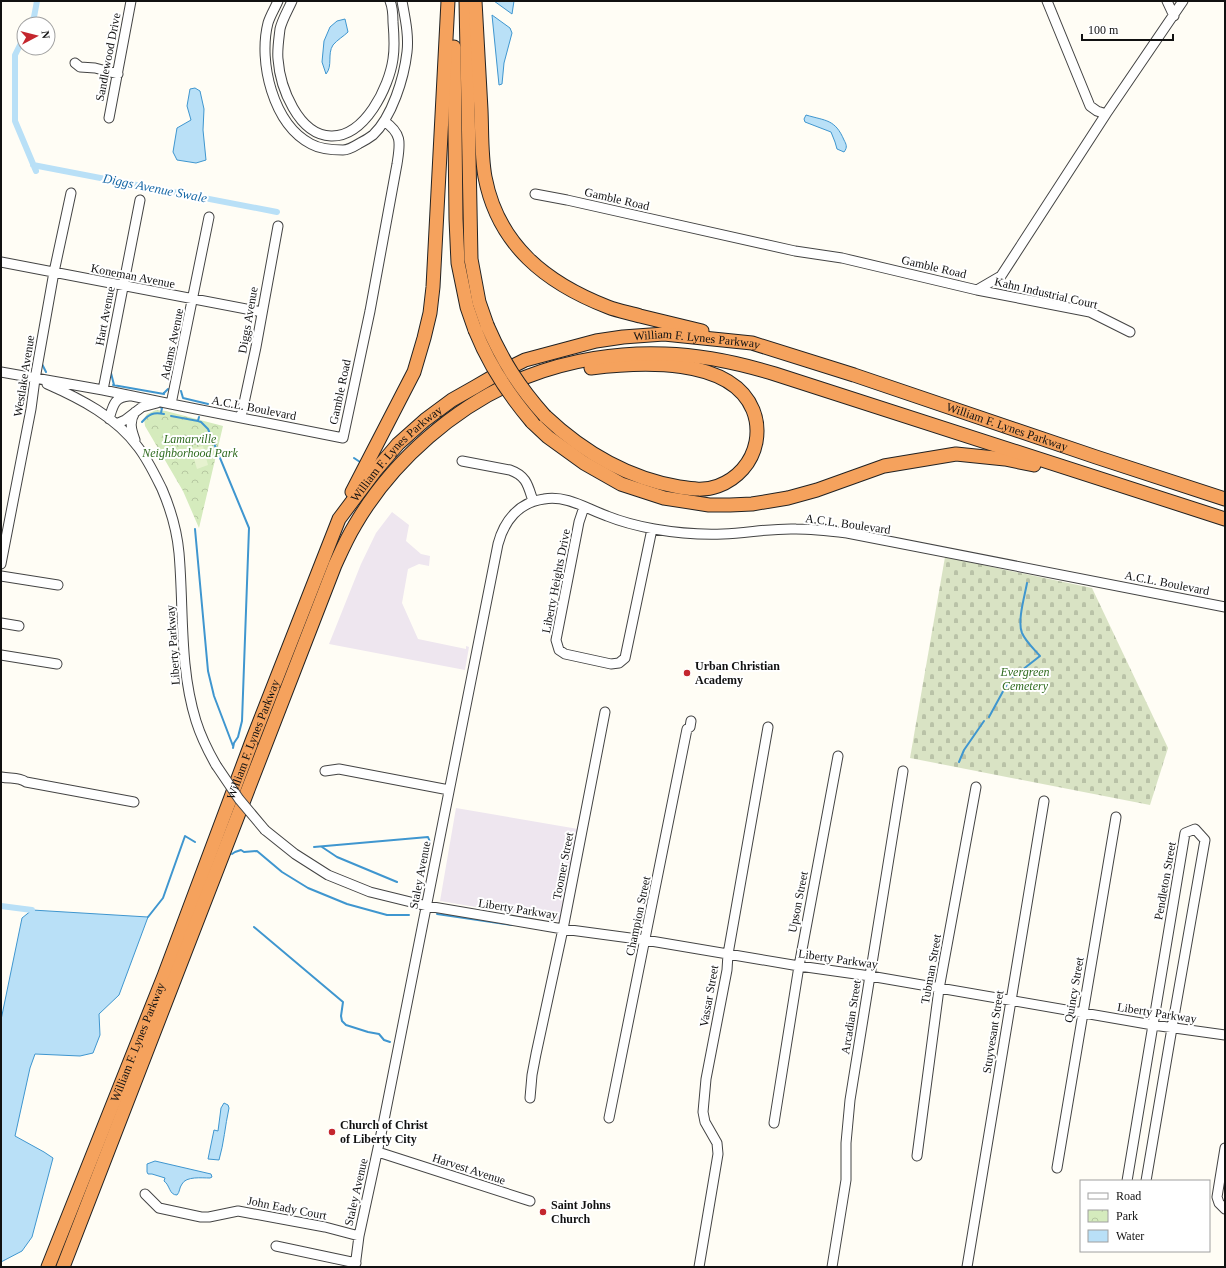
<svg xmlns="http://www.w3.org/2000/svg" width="1226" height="1268" viewBox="0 0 1226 1268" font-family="'Times New Roman',serif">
	<defs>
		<pattern id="cemetery-stones" width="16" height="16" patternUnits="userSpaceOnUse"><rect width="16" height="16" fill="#d9e3c4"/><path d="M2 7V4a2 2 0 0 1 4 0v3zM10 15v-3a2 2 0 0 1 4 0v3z" fill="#b9c2a7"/></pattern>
		<pattern id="park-crowns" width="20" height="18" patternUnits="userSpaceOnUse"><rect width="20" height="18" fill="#d5ebbd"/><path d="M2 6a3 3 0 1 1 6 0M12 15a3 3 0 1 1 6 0" fill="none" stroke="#b6c8a1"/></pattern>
	</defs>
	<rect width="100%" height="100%" fill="#fffdf5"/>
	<path fill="#eee6ef" d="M 392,512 L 409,525 L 406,541 L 421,554 L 430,556 L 429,566 L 419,564 L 408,569 L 402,603 L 418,639 L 466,649 L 466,646 L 469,647 L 465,670 L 329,644 L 361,564 L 376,533 Z
		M 456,808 L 578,829 L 560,921 L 440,901 Z"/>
	<path fill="url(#cemetery-stones)" d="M 945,557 L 1092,588 L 1168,748 L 1150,805 L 910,758 Z"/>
	<path fill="url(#park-crowns)" d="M 156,410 L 166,411 L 223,426 L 199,528 L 183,491 L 145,426 L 144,419 L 147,414 Z"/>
	<path fill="#e6f2cf" d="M 203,446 L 208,465 L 197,469 L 191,449 Z"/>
	<path fill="#b9e0f7" stroke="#3f96cf" d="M 494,1 L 514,1 L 512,14 Z
		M 492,15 L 510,28 L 512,33 L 504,63 L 502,84 L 499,85 Z
		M 345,19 L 348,32 C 344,36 337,40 333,45 C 327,54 333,66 326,74 L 322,62 L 324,41 L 330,27 L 337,21 Z
		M 195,88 L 200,91 L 204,109 L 203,130 L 206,160 L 196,163 L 177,160 L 173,152 L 177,128 L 191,120 L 187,106 L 190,89 Z
		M 806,115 C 826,121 835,119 844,140 C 846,144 848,147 844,152 L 837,149 L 835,142 L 831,132 L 805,122 L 804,119 Z
		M 32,910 L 148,917 L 119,995 L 99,1014 L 100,1035 L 93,1053 L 80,1056 L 35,1054 L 30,1068 L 15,1136 L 44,1152 L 53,1158 L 32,1237 L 22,1251 L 1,1262 L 1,1020 L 22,918 Z
		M 224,1103 L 228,1105 L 229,1108 C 225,1126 224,1143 219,1160 L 208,1159 L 214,1130 L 218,1131 L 221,1108 Z
		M 155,1161 L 211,1174 L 212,1177 L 210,1178 C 202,1178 186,1176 182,1184 C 179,1188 180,1192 177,1195 C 169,1195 170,1185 164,1181 L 165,1178 L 152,1174 L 148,1174 L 147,1172 L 147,1164 Z"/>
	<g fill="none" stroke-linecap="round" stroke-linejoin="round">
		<path stroke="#3f96cf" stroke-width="2" d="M 41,362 L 46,372
			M 111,373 L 114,385
			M 113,385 L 164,394
			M 181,391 L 183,398
			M 164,393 L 168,389
			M 183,398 L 208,404
			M 160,407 L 162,408 L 161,413
			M 171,416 L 198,421
			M 199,417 L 198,421 L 201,422 L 208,429 L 249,528 L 242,721 L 238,737 L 234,743 L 233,748
			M 142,422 C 149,414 153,412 164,414
			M 354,458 L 360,462
			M 195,529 L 208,671 L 214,696 L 233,746
			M 1013,677 L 1040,656 C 1034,649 1026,642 1022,633 C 1017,621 1025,595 1027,583
			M 989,717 L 1007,684
			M 959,762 L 964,750 L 984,721
			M 314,847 L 428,837 L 430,842
			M 322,847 L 337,857 L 397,882
			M 232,854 L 235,852 L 241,850 L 244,852 L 257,851 L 282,872 L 308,888 L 347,904 L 387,915 L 409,915
			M 437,914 L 512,925
			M 148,917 L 163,898 L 185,836 L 195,842
			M 254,927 L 343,1002 L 341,1016 L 342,1021 L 346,1025 L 368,1032 L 379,1034 L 384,1040 L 390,1042"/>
		<path stroke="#b9e0f7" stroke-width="6" d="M 30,24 L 34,17 L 37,1
			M 24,37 L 15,55 L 15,121 L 36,171
			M 33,165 L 277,212
			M 1,906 L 32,910"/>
		<defs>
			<path id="minor" d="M 278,1 C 275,8 270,16 268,23 C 258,62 273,124 311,144 C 320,149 333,150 343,150 C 349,150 355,146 360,143 C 364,141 369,138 373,135 C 392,117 404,78 407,52 C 409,35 405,18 402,1
				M 292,1 C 288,10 282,20 280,29 C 279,38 277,50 278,59 C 280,87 298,135 331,136 C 365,137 389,87 393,59 C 395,47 394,34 393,22 C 393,15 393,8 390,1
				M 1047,1 L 1090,106 L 1097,111 L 1106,114
				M 1167,1 L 1174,16
				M 75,63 L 80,67 L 95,68 L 118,74
				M 109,118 L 131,1
				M 535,194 L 567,200 L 795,251 L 842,258 L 977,290 L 1001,276 L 1106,114 L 1183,1
				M 1,262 L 262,312
				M 977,290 L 1090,312 L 1130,332
				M 1,372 L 103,390 L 171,404 L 343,438 L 370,311 L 397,164 C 400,144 403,134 384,121
				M 47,384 C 81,399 116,417 138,447 C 148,460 155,475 162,489 C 171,510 177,531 179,553 C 184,610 179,666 196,721 C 201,737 208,751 216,765
				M 103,390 L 140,200
				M 171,404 L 209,217
				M 241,417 L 256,347 L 278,226
				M 109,419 C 113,406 114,397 129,396
				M 116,424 L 125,420 L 142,407 L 157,403
				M 135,440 C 131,429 129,422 135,412
				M 462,461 L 510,470 C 527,476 528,486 533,501
				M 584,507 L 579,522 L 556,640 L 559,650 L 565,654 L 611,664 L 619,663 L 625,658 L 652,529
				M 1,564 L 31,409 L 35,379 L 54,272 L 71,193
				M 1,576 L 58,585
				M 1,623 L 19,626
				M 1,655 L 57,664
				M 325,771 L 339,769 L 449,790
				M 1,777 C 11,779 18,777 26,782 L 134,802
				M 265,830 L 295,854 L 328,875 L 370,892 L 427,906 L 563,929 L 645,940 L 799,966 L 870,976 L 1153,1025 L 1225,1035
				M 530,1098 L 532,1075 L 536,1054 L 563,929 L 605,712
				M 609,1118 L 687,729 L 690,727 L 691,721
				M 774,1123 L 799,966 L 838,756
				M 1225,1148 L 1217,1197 L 1219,1203 L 1225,1209
				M 378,1152 L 530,1201
				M 917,1156 L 939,989 L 976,787
				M 1057,1168 L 1116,817
				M 1127,1181 L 1185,833 L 1195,829 L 1205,840 L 1172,1028 L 1146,1181
				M 145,1194 L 159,1208 L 201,1217 L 209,1217 L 238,1211 L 325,1227 L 359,1236
				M 276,1246 L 356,1263
				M 355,1267 L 359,1236 L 383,1125 L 498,544 C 504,521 519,502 544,499 C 567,495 587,509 607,516 C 622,522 638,526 654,529 C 677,533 700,535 723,534 C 748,533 772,528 796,529 C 813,529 830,531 847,533 L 1225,607
				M 699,1267 L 718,1154 L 717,1143 L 705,1122 L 703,1112 L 706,1079 L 727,970 L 728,954 L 768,727
				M 832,1267 L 846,1180 L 846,1143 L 850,1100 L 903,771
				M 967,1267 L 1044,801"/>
			<g id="highway">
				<path d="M 466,1 L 471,259 L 479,302 L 487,325"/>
				<path d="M 475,1 C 477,37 479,74 481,110 C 482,132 481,155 485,177 C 498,245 546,283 608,307 C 618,311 630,313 640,316 C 661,321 681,326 702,331"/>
				<path d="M 454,47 L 456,219 L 458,263 L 467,307 L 475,330"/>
				<path d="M 545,416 C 583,452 627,478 679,487 C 692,489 705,491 718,486 C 737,479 752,463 756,442 C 758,431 757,420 753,410 C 731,356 638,362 591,368"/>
				<path d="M 532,422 L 548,437 L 584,463 L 621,484 L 664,498 L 709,505 L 730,505 L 752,504 L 788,498 L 817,490 L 884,466 L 956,454 L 1005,459 L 1034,465"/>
				<path d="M 352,492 L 414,372 L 424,338 L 430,313 L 433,287 L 448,1"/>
				<path id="s1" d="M 48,1267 L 164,976 L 252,741 L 339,519 L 375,471 L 398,444 L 425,420 L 452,400 L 475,387 L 499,373 L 525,360 L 596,341 L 623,337 L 664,334 L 752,343 L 854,375 L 1096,457 L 1225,499"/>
				<path d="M 63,1267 L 335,565 C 341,552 347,538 355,525 C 392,461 457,404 526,377 C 569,360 619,352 665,354 C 702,355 739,363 775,374 L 1225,519"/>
			</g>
		</defs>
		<use href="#minor" stroke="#444" stroke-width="11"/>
		<use href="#highway" stroke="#222" stroke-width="15"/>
		<use href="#minor" stroke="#fff" stroke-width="9"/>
		<use href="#highway" stroke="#f5a25d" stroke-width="13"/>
		<defs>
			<path id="minor-bridge" d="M 216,765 L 239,799 L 265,830"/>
			<path id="highway-bridge" d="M 487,325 C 502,360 519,387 545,416
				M 475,330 C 489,365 508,394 532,422"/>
		</defs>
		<use href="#minor-bridge" stroke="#444" stroke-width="11" stroke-linecap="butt"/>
		<use href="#highway-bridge" stroke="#222" stroke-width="15" stroke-linecap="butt"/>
		<use href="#minor-bridge" stroke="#fff" stroke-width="9"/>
		<use href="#highway-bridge" stroke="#f5a25d" stroke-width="13"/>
	</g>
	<g fill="#c4262e" stroke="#fff" stroke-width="1.5">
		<circle cx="687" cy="673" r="4"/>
		<circle cx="332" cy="1132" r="4"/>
		<circle cx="543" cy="1212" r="4"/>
	</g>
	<g text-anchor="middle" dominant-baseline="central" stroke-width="4" stroke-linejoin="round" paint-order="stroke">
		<g font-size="12" fill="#111" stroke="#fff">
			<text transform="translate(108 57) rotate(-79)">Sandlewood Drive</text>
			<text transform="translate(617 199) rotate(13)">Gamble Road</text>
			<text transform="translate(934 267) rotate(13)">Gamble Road</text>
			<text transform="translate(133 276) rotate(11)">Koneman Avenue</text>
			<text transform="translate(1046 293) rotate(13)">Kahn Industrial Court</text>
			<text transform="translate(105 316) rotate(-79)">Hart Avenue</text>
			<text transform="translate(248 320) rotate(-80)">Diggs Avenue</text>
			<text stroke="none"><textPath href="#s1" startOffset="1226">William F. Lynes Parkway</textPath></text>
			<text transform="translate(172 344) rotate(-78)">Adams Avenue</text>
			<text transform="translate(24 376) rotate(-81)">Westlake Avenue</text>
			<text transform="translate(340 392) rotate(-78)">Gamble Road</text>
			<text transform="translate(254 408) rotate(11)">A.C.L. Boulevard</text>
			<text stroke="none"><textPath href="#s1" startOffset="1550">William F. Lynes Parkway</textPath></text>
			<text stroke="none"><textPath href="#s1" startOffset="890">William F. Lynes Parkway</textPath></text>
			<text transform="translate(848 524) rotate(8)">A.C.L. Boulevard</text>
			<text transform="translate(556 581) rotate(-79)">Liberty Heights Drive</text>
			<text transform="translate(1167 583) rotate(11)">A.C.L. Boulevard</text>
			<text transform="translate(173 645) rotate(-94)">Liberty Parkway</text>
			<text stroke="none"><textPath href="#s1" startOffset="566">William F. Lynes Parkway</textPath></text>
			<text transform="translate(563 866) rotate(-79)">Toomer Street</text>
			<text transform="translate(420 875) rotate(-79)">Staley Avenue</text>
			<text transform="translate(1165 881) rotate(-80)">Pendleton Street</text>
			<text transform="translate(798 902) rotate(-79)">Upson Street</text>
			<text transform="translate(518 909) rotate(9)">Liberty Parkway</text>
			<text transform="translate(638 916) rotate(-78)">Champion Street</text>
			<text transform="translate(838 959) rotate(8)">Liberty Parkway</text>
			<text transform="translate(931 969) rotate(-80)">Tubman Street</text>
			<text transform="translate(1074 990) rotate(-80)">Quincy Street</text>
			<text transform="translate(709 996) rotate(-80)">Vassar Street</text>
			<text transform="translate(1157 1013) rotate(9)">Liberty Parkway</text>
			<text transform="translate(851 1017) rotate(-81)">Arcadian Street</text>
			<text transform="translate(993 1032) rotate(-81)">Stuyvesant Street</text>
			<text stroke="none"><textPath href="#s1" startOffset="242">William F. Lynes Parkway</textPath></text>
			<text transform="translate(469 1169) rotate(18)">Harvest Avenue</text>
			<text transform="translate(356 1192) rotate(-77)">Staley Avenue</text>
			<text transform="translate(287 1208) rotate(11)">John Eady Court</text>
		</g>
		<g font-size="12" font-style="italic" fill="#2f6b1f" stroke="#fff">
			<text x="190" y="439">Lamarville<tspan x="190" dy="14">Neighborhood Park</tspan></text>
			<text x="1025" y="672">Evergreen<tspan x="1025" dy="14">Cemetery</tspan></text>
		</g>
		<g font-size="12" font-weight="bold" fill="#111" stroke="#fff" text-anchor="start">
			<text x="695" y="666">Urban Christian<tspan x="695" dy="14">Academy</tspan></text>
			<text x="340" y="1125">Church of Christ<tspan x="340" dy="14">of Liberty City</tspan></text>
			<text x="551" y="1205">Saint Johns<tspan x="551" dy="14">Church</tspan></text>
		</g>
		<g font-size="13" font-style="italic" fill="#1768a6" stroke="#fff">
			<text transform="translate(155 188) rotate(11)">Diggs Avenue Swale</text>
		</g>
	</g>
	<rect width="1226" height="1268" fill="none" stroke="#111111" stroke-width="4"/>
	<rect x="1080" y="1180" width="130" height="72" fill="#ffffff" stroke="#a0a0a0"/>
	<rect x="1088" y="1193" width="20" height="6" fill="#ffffff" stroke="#a0a0a0"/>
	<text x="1116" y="1200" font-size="12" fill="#111111">Road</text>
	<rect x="1088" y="1210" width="20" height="12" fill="url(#park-crowns)" stroke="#a0a0a0"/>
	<text x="1116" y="1220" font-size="12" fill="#111111">Park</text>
	<rect x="1088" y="1230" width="20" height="12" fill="#b9e0f7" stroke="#a0a0a0"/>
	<text x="1116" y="1240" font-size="12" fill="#111111">Water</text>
	<g transform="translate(36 36) rotate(83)"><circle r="19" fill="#ffffff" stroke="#a0a0a0"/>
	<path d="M0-3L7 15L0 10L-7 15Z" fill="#c4262e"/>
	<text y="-6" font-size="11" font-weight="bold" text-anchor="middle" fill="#111111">N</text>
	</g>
	<path d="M1082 34v6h91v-6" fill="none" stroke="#111111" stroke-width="2"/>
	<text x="1088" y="34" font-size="12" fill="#111111" stroke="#ffffff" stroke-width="3" paint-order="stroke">100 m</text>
</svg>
